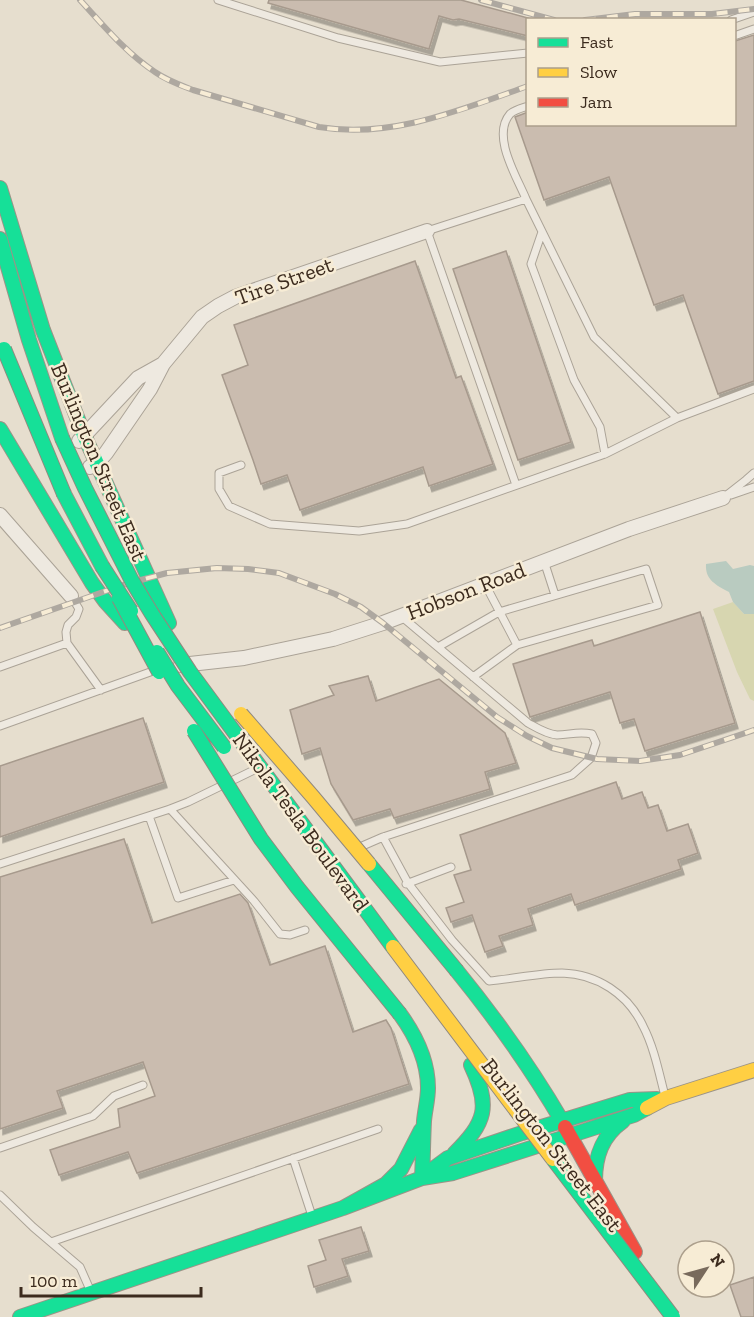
<svg xmlns="http://www.w3.org/2000/svg" width="754" height="1317" viewBox="0 0 754 1317" font-family="'Zilla Slab',serif">
	<defs>
		<filter id="shadow"><feDropShadow dx="3" dy="5.5" stdDeviation="0" flood-color="#0004"/></filter>
	</defs>
	<rect width="100%" height="100%" fill="#e6dece"/>
	<path fill="#d7d6b0" d="M 733,602 L 744,614 L 754,614 L 754,701 L 750,699 L 737,672 L 713,609 Z"/>
	<path fill="#b9cbc0" d="M 726,561 L 733,569 L 750,565 L 754,566 L 754,614 L 744,614 L 733,602 L 729,592 C 716,585 705,580 706,564 Z"/>
	<path fill="#cabcaf" stroke="#a79a8d" stroke-width="1.5" filter="url(#shadow)" d="M 269,0 L 461,0 L 528,18 L 528,36 L 459,19 L 453,20 L 439,16 L 429,49 L 268,3 Z
		M 754,35 L 754,381 L 718,394 L 683,295 L 654,305 L 609,177 L 544,200 L 515,117 L 528,112 L 528,124 L 735,124 L 735,41 Z
		M 506,251 L 571,442 L 518,460 L 453,269 Z
		M 415,261 L 456,378 L 461,376 L 493,464 L 429,486 L 423,467 L 300,510 L 287,475 L 261,484 L 253,460 L 222,375 L 248,365 L 234,325 Z
		M 700,612 L 735,723 L 645,751 L 634,719 L 620,723 L 610,692 L 530,717 L 513,664 L 592,640 L 594,646 Z
		M 368,676 L 376,701 L 439,679 L 505,733 L 516,763 L 485,772 L 490,789 L 394,818 L 390,809 L 353,820 L 331,784 L 320,748 L 302,754 L 290,710 L 334,695 L 329,686 Z
		M 143,718 L 164,782 L 0,837 L 0,766 Z
		M 616,782 L 622,799 L 642,792 L 648,808 L 658,805 L 667,831 L 688,824 L 698,853 L 678,860 L 681,869 L 575,905 L 571,894 L 528,909 L 533,925 L 499,936 L 503,946 L 485,952 L 472,915 L 451,922 L 446,908 L 464,902 L 454,875 L 471,870 L 460,835 Z
		M 124,839 L 152,923 L 240,894 L 248,903 L 270,965 L 325,946 L 353,1032 L 386,1020 L 391,1028 L 409,1084 L 137,1173 L 128,1152 L 59,1175 L 50,1150 L 120,1127 L 118,1109 L 155,1096 L 143,1062 L 57,1091 L 63,1108 L 0,1129 L 0,877 Z
		M 361,1227 L 369,1251 L 342,1259 L 348,1276 L 314,1287 L 308,1266 L 326,1260 L 319,1240 Z
		M 754,1277 L 754,1317 L 741,1317 L 730,1285 Z"/>
	<g fill="none" stroke-linecap="round" stroke-linejoin="round">
		<defs>
			<path id="lane" d="M 218,0 L 338,38 L 440,62 L 528,53
				M 731,20 L 754,12
				M 734,36 L 754,29
				M 526,199 C 517,177 491,136 510,114 C 514,110 522,108 528,106
				M 605,454 L 677,418
				M 241,465 L 219,473 L 219,489 L 229,506 L 270,524 L 359,531 L 407,524 L 605,454 L 600,427 L 574,380 L 531,264 L 542,232
				M 516,485 L 427,231 L 526,199 L 594,337 L 677,418 L 754,389
				M 731,495 L 754,487
				M 723,498 L 746,480 L 754,473
				M 544,561 L 555,595
				M 485,584 L 517,645
				M 71,596 L 79,609 L 76,617 L 68,625 L 66,632 L 67,643 L 101,690
				M 401,616 L 528,723 C 537,728 546,734 557,735 C 570,735 577,731 592,734 L 596,743 L 591,758 L 572,775 L 383,837 L 408,883 L 452,940 L 489,981 C 513,979 539,973 562,973 C 597,974 628,994 643,1026 C 654,1047 659,1073 665,1096
				M 438,647 L 499,612 L 646,569 L 658,605 L 517,645 L 473,677
				M 0,667 L 67,643
				M 0,726 L 153,671
				M 170,809 L 254,901 L 280,934 L 290,935 L 305,930
				M 149,816 L 178,898 L 234,880
				M 360,847 L 383,837
				M 0,864 L 170,809 L 188,802 L 252,771
				M 406,884 L 451,867
				M 0,1148 L 93,1116 L 114,1096 L 143,1085
				M 293,1158 L 312,1216
				M 0,1195 L 33,1227 L 80,1267 L 91,1292
				M 51,1242 L 378,1129"/>
			<path id="street" d="M 79,441 L 138,378 L 163,364
				M 90,467 L 97,463 L 106,453 L 150,389 L 163,364 L 202,317 L 218,306 L 235,297 L 427,231
				M 0,515 L 71,596
				M 181,665 L 244,658 L 333,639 L 383,623 L 629,529 L 723,498"/>
			<path id="fast" d="M 0,188 L 43,330 L 84,435 L 169,623
				M 0,239 L 29,340 L 62,438
				M 0,429 L 92,583 L 105,601 L 125,623
				M 64,494 L 102,566
				M 457,971 C 496,1019 531,1068 562,1121
				M 400,1014 C 416,1036 428,1060 428,1088 C 428,1099 425,1110 424,1121 C 423,1140 423,1159 422,1178
				M 454,1154 C 486,1122 491,1107 471,1065
				M 425,1175 L 448,1158 L 522,1133 L 630,1100 L 657,1099
				M 595,1181 C 595,1156 602,1136 623,1121
				M 343,1208 L 386,1184 L 401,1169 L 421,1130
				M 20,1317 L 343,1208 L 422,1178 L 453,1173 L 634,1115 L 647,1108"/>
			<path id="slow" d="M 647,1108 L 666,1098 L 754,1070"/>
			<path id="jam" d="M 565,1127 L 635,1252"/>
		</defs>
		<use href="#lane" stroke="#aba397" stroke-width="9"/>
		<use href="#street" stroke="#aba397" stroke-width="16"/>
		<use href="#fast" stroke="#9b9387" stroke-width="16"/>
		<use href="#slow" stroke="#9b9387" stroke-width="16"/>
		<use href="#jam" stroke="#9b9387" stroke-width="16"/>
		<use href="#lane" stroke="#eee9e0" stroke-width="7"/>
		<use href="#street" stroke="#eee9e0" stroke-width="14"/>
		<use href="#fast" stroke="#16e098" stroke-width="14"/>
		<use href="#slow" stroke="#ffcf43" stroke-width="14"/>
		<use href="#jam" stroke="#f24e42" stroke-width="14"/>
		<defs>
			<path id="rail" d="M 80,0 C 103,25 126,53 155,72 C 166,80 180,85 193,90 L 319,127 C 391,139 460,110 528,86
				M 481,0 L 554,20
				M 585,20 L 635,14 L 712,14 L 754,9
				M 0,628 L 126,584 L 167,573 L 217,568 L 248,569 L 279,573 L 335,594 L 361,607 L 383,623 L 497,717 L 527,736 L 552,748 L 597,759 L 640,761 L 680,755 L 754,730"/>
		</defs>
		<use href="#rail" stroke="#aea8a0" stroke-width="6"/>
		<use href="#rail" stroke="#f7ecd5" stroke-width="4" stroke-dasharray="11" stroke-linecap="butt"/>
		<defs>
			<path id="fast-bridge" d="M 4,349 L 64,494
				M 62,438 L 85,488 L 132,581 L 152,614 L 190,672 L 393,947
				M 102,566 L 131,611
				M 119,598 L 159,672
				M 157,652 L 178,686 L 224,747
				M 194,731 L 261,839 L 297,887 L 400,1014
				M 369,864 L 457,971
				M 553,1159 L 673,1317"/>
			<path id="slow-bridge" d="M 241,714 L 313,797 L 369,864
				M 393,947 L 553,1159"/>
		</defs>
		<use href="#fast-bridge" stroke="#91897e" stroke-width="16" stroke-linecap="butt"/>
		<use href="#slow-bridge" stroke="#91897e" stroke-width="16" stroke-linecap="butt"/>
		<use href="#fast-bridge" stroke="#16e098" stroke-width="14"/>
		<use href="#slow-bridge" stroke="#ffcf43" stroke-width="14"/>
	</g>
	<g text-anchor="middle" dominant-baseline="central" stroke-width="5" stroke-linejoin="round" paint-order="stroke">
		<g font-size="22" fill="#3c2b1e" stroke="#f7ecd5">
			<text transform="translate(284 281) rotate(-20)">Tire Street</text>
			<text transform="translate(99 462) rotate(67)">Burlington Street East</text>
			<text transform="translate(466 591) rotate(-21)">Hobson Road</text>
			<text transform="translate(301 822) rotate(54)">Nikola Tesla Boulevard</text>
			<text transform="translate(552 1145) rotate(52)">Burlington Street East</text>
		</g>
	</g>
	<rect x="526" y="18" width="210" height="108" fill="#f7ecd5" stroke="#ac9f8c" stroke-width="1.5"/>
	<rect x="538" y="38" width="30" height="9" fill="#16e098" stroke="#ac9f8c" stroke-width="1.5"/>
	<text x="580" y="48" font-size="18" fill="#3c2b1e">Fast</text>
	<rect x="538" y="68" width="30" height="9" fill="#ffcf43" stroke="#ac9f8c" stroke-width="1.5"/>
	<text x="580" y="78" font-size="18" fill="#3c2b1e">Slow</text>
	<rect x="538" y="98" width="30" height="9" fill="#f24e42" stroke="#ac9f8c" stroke-width="1.5"/>
	<text x="580" y="108" font-size="18" fill="#3c2b1e">Jam</text>
	<g transform="translate(706 1269) rotate(54)"><circle r="28" fill="#f7ecd5" stroke="#ac9f8c" stroke-width="1.5"/>
	<path d="M0-4.5L10 22L0 15L-10 22Z" fill="#786a5c"/>
	<text y="-9" font-size="16" font-weight="bold" text-anchor="middle" fill="#3c2b1e">N</text>
	</g>
	<path d="M21 1287v9h180v-9" fill="none" stroke="#3c2b1e" stroke-width="3"/>
	<text x="30" y="1287" font-size="18" fill="#3c2b1e" stroke="#f7ecd5" stroke-width="4.5" paint-order="stroke">100 m</text>
</svg>
